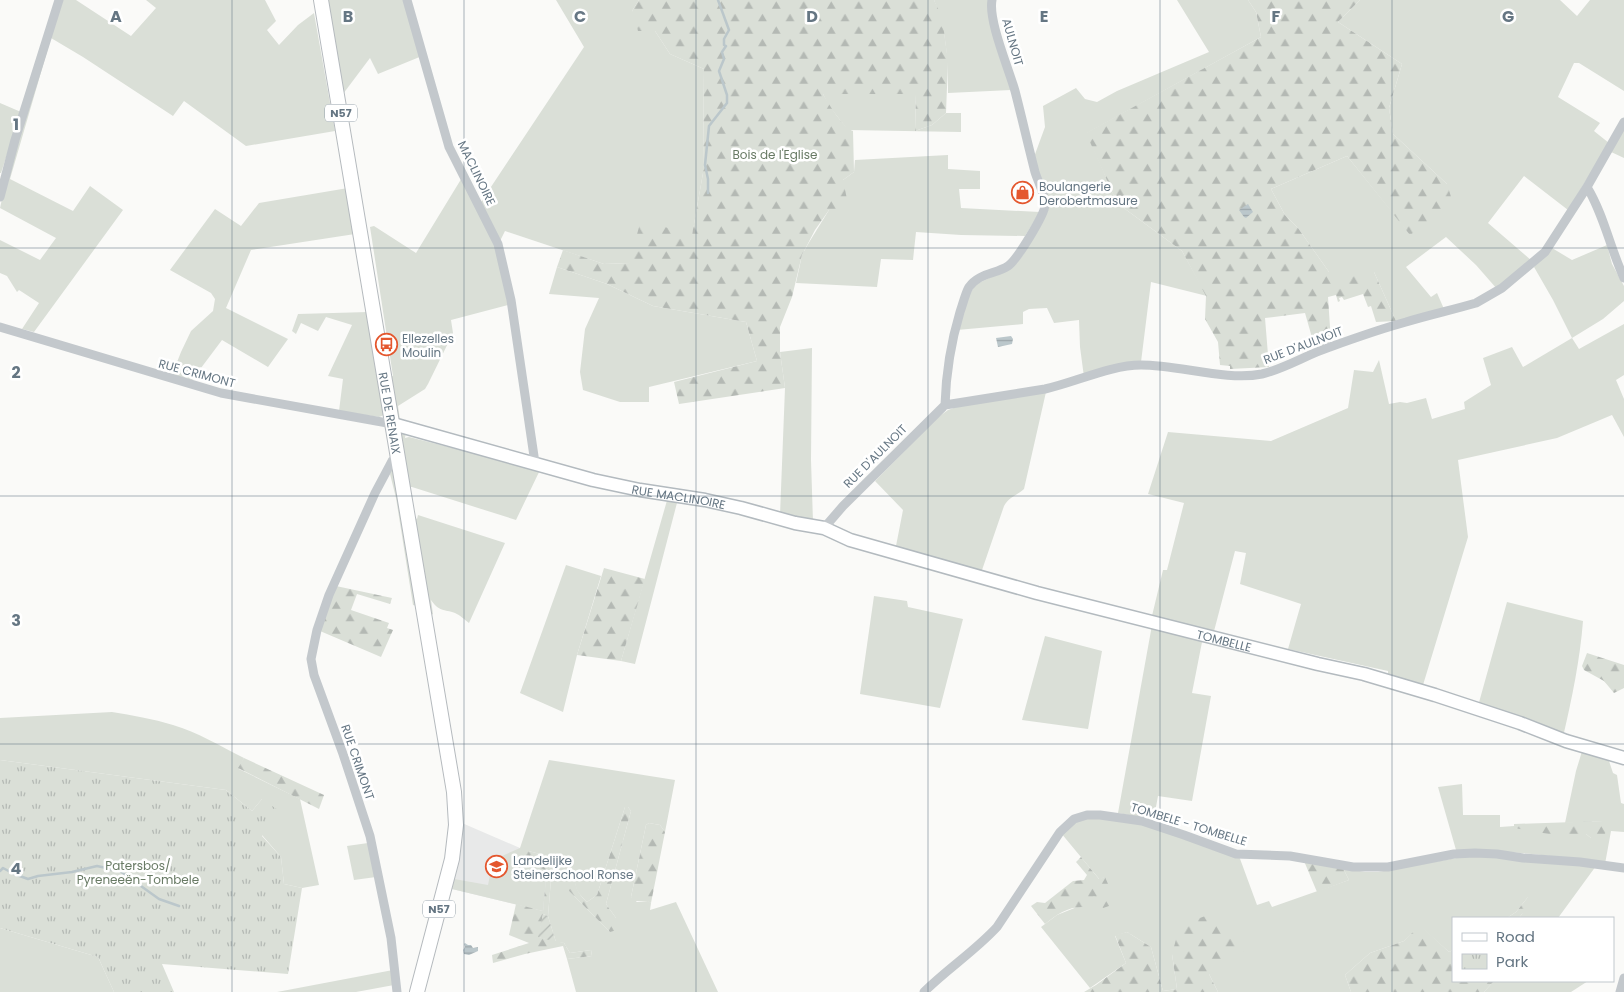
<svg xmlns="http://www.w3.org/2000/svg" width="1624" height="992" viewBox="0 0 1624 992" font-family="Poppins,sans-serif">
	<defs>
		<pattern id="forest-firs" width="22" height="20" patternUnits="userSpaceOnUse" patternTransform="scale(1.25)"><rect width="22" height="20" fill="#dadfd7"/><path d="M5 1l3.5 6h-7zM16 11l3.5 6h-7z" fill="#b4b9b4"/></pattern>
		<pattern id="park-tufts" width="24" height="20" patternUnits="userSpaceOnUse" patternTransform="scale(1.25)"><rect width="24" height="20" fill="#dadfd7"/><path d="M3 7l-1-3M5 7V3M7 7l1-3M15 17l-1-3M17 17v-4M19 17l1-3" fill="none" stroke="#b4b9b4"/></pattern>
		<pattern id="garden-furrows" width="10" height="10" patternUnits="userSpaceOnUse" patternTransform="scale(1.25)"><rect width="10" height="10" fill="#dadfd7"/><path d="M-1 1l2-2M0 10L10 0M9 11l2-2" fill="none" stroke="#b4b9b4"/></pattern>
		<pattern id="water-rules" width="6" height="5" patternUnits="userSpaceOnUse" patternTransform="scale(1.25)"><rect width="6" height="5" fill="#bbc7cb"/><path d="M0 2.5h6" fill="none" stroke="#9ca6aa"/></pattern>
	</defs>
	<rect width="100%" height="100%" fill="#fafaf8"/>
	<path fill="#e8e9e9" d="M 462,823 L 520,848 L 525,855 L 551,873 L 543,911 L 452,889 L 461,842 Z"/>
	<path fill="#dadfd7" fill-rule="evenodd" d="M 62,0 L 76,0 L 131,36 L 156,8 L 146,0 L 265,0 L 276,21 L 267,30 L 279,45 L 298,25 L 314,13 L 335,131 L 246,146 L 184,101 L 173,116 L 83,57 L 51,38 L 10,179 L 73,211 L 90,186 L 123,210 L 34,332 L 22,329 L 39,303 L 19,290 L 17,292 L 7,276 L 0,273 L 0,240 L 40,260 L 56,238 L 0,208 L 7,177 Z
		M 326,0 L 407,0 L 422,56 L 378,74 L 370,58 L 343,94 Z
		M 556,0 L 639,0 L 632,11 L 655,31 L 670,54 L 704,69 L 703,173 L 692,236 L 629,263 L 604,264 L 505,231 L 499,243 L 479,205 L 584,47 Z
		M 934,0 L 991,0 L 1011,90 L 948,93 C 948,61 947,30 934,0 Z
		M 1177,0 L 1248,0 L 1256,12 L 1261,37 L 1087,133 L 1117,203 L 1182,251 L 1207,296 L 1151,282 L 1141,362 L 1084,377 L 1080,347 L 1079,320 L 1054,323 L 1047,308 L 1029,309 L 1023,312 L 1023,324 L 957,330 L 967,300 L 975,285 L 1015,265 L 1023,255 L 1041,225 L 1049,208 L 1047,197 L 1034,157 L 1045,127 L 1043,106 L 1076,88 L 1085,99 L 1097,102 L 1117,91 L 1209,52 Z
		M 1360,0 L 1560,0 L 1577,16 L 1590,0 L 1624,0 L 1624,91 L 1579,63 L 1574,63 L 1558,97 L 1600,123 L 1594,131 L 1609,143 L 1568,210 L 1524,176 L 1488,223 L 1532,261 L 1497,289 L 1476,265 L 1446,237 L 1406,267 L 1431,297 L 1437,293 L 1444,309 L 1396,321 L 1374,272 L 1329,272 L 1298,228 L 1285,215 L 1271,189 L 1347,156 L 1410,234 L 1447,184 L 1393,134 L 1389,108 L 1402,64 L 1338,22 Z
		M 890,93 L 916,94 L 915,131 L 932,125 L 946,113 L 961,113 L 961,132 L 848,130 L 829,106 L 823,94 Z
		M 0,103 L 21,112 L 1,173 L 0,173 Z
		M 1624,126 L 1624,158 L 1609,151 Z
		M 948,155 L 948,169 L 980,171 L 980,189 L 959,189 L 961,208 L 1040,212 L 1025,236 L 961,235 L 916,232 L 913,260 L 881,259 L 877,287 L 796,283 L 802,255 L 808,244 L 829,210 L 843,180 L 854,172 L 855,160 Z
		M 463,176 L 495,243 L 508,305 L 451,320 L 453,333 L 428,384 L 425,389 L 398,406 L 400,420 L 398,419 L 390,377 L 393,376 L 370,227 L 374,226 L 416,253 Z
		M 348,188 L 355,234 L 251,250 L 226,308 L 288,339 L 268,367 L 222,340 L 192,380 L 172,375 L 181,352 L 191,331 L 213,311 L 215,299 L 211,293 L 170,270 L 215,209 L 241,226 L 259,203 Z
		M 1607,245 L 1612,264 L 1624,286 L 1624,301 L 1603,319 L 1572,338 L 1579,349 L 1624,324 L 1624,375 L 1616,380 L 1624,399 L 1624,437 L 1612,415 L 1557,438 L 1458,460 L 1468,537 L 1423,685 L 1388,676 L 1388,671 L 1288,649 L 1301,604 L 1240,584 L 1246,553 L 1235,551 L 1213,635 L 1151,620 L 1163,570 L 1167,570 L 1184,503 L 1148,494 L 1168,432 L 1271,441 L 1348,408 L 1354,370 L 1373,372 L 1379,360 L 1389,404 L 1400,402 L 1407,403 L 1426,398 L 1432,419 L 1465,409 L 1464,402 L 1491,385 L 1483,358 L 1512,347 L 1523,367 L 1572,338 L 1553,300 L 1534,267 L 1552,248 L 1572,260 Z
		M 557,267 L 607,284 L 653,306 L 746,322 L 757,361 L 649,387 L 649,402 L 620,402 L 583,390 L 580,372 L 585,329 L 599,298 L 549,294 Z
		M 368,312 L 377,363 L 376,367 L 381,402 L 384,405 L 385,411 L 384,415 L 379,417 L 339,411 L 343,379 L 328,376 L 352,325 L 326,317 L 318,331 L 301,323 L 296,334 L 292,331 L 298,314 Z
		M 812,348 L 811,460 L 813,522 L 780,515 L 785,388 L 780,352 Z
		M 1046,392 L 1024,489 C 1016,496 1009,497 1004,506 L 981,573 L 896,546 L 903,510 L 875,481 L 937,418 L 948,410 L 959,406 Z
		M 406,432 L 405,438 L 409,437 L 540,470 L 516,520 L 412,487 L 409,487 L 401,435 Z
		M 393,465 L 417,606 L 413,605 L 396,498 L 390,474 Z
		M 668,497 L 678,499 L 635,664 L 621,661 Z
		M 418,515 L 505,543 L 469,623 C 465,620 460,615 455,613 C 444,609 439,612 431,600 L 433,614 L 430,616 L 414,517 L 417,519 Z
		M 566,565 L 601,576 L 577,655 L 563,712 L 520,693 Z
		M 874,596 L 907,601 L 908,607 L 963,619 L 940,708 L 860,694 Z
		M 1507,602 L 1583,621 C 1580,660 1572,698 1563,737 L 1478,706 Z
		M 1152,625 L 1203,637 L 1192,693 L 1211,696 L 1192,801 L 1158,796 L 1153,823 L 1143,818 L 1118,813 Z
		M 1045,636 L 1102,651 L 1088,729 L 1022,720 Z
		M 112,712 C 132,715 153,719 173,725 C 197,732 222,747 244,758 L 239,769 L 300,799 L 319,885 L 302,888 L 284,884 L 281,857 L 262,835 L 262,799 L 252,811 L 226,790 L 0,760 L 0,718 Z
		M 1583,748 L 1607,755 L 1613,773 L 1617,775 L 1621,803 L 1624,804 L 1624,832 L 1611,831 L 1605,864 C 1555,856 1506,850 1456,850 L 1438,787 L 1462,784 L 1463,815 L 1500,815 L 1500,827 L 1514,826 L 1515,828 L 1586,834 L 1591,838 L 1603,821 L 1565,823 L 1576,771 Z
		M 549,760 L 675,780 L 665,832 L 660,825 L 649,823 L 646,825 L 631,897 L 637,902 L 648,901 L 651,903 L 650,910 L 676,902 L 718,992 L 576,992 L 567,959 L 592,956 L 591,950 L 570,953 L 564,943 L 556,942 L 548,916 L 551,879 L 546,879 L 543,911 L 452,889 L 454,879 L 488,885 L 493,860 L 520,848 ZM 625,807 L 628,807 L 631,811 L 606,904 L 616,918 L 610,932 L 569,891 L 570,881 L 551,873 L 528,851 C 545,855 562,860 574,873 C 575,888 576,891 587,902 L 597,895 Z
		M 1080,818 L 1124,819 L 1239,856 L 1257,905 L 1269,901 L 1272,907 L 1349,880 L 1343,868 L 1365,872 L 1378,872 L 1473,855 L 1596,866 L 1558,918 L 1519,918 L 1522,914 L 1528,897 L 1516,912 L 1507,918 L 1453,918 L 1453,950 L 1449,952 L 1420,926 L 1404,941 L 1370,953 L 1345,975 L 1351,992 L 1218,992 L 1209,974 L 1172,954 L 1177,989 L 1163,991 L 1151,947 L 1127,932 L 1115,936 L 1126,963 L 1090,988 L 1041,927 L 1057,915 L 1077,907 L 1104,877 L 1100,880 L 1061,833 Z
		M 368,843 L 376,877 L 354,880 L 347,846 Z
		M 0,928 L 98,957 L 114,992 L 0,992 Z
		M 393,970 L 394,985 L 356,992 L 277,992 Z
		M 1494,981 L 1588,981 L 1571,992 L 1484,992 Z"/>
	<path fill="url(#forest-firs)" d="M 639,0 L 934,0 L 942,17 L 948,61 L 946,113 L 932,125 L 915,131 L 916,94 L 823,94 C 828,103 844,129 853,131 L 854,172 L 843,180 L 848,204 L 839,211 L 829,210 L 815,230 L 802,255 L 792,297 L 780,327 L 780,352 L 785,388 L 679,404 L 674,382 L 757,361 L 746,322 L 653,306 L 607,284 L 557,267 L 563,250 L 604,264 L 629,263 L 641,220 L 692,235 L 703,173 L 704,69 L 670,54 L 655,31 L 638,31 L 632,11 Z
		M 1248,0 L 1360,0 L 1338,22 L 1402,64 L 1389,108 L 1393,134 L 1447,184 L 1452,200 L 1447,211 L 1410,235 L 1347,156 L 1271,189 L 1285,215 L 1298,228 L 1329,272 L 1374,272 L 1396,321 L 1376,322 L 1371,306 L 1368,307 L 1363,294 L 1344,300 L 1342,297 L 1339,298 L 1340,301 L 1338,302 L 1336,295 L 1328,297 L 1331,342 L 1315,348 L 1305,313 L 1265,318 L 1269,367 L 1230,369 L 1230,366 L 1220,365 L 1218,342 L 1205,319 L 1206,296 L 1182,251 L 1117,203 L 1086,133 L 1261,37 L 1256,12 Z
		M 604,568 L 645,579 L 621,661 L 577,655 Z
		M 336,586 L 392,598 L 390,604 L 357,594 L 351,610 L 389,623 L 387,628 L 393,630 L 381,657 L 320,631 Z
		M 1587,653 L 1624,665 L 1624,688 L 1614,693 L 1604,681 L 1584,670 L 1582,666 Z
		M 244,758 L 324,795 L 319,809 L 238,768 Z
		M 625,807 L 628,807 L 631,811 L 606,904 L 616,918 L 620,929 L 610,932 L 569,891 L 569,880 L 524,861 L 525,855 L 528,851 C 545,855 562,860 574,873 C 575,886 577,893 587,902 L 597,895 Z
		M 1603,821 L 1608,829 L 1603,837 L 1598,838 L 1591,838 L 1586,834 L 1549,834 L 1514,828 L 1514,824 Z
		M 649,823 L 660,825 L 665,832 L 651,903 L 647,901 L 633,901 L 631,897 L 646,825 Z
		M 1081,857 L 1099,879 L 1105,877 L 1111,891 L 1109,906 L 1103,908 L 1094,896 L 1085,907 C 1069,906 1057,914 1045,924 L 1031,906 L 1037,902 L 1045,903 L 1073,881 L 1084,880 L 1087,875 L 1076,862 Z
		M 1304,861 L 1343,868 L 1349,880 L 1317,892 Z
		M 546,878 L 551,879 L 548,916 L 543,914 L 539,937 L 564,943 L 570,953 L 591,950 L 592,956 L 567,959 L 563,946 L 525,954 L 493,963 L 492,955 L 529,943 L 509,935 L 516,904 L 543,911 Z
		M 1528,897 L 1532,901 L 1519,918 L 1507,918 L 1516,912 Z
		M 1211,914 L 1233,929 L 1245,950 L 1209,974 L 1218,992 L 1084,992 L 1096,985 L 1126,963 L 1115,935 L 1127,932 L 1151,947 L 1163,991 L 1177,989 L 1172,954 L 1180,925 Z
		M 1420,925 L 1449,952 L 1453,950 L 1453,981 L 1494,981 L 1484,992 L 1351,992 L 1345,975 L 1370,953 L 1404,941 Z"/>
	<path fill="url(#park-tufts)" d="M 0,760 L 226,790 L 252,811 L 262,799 L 278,810 L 262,836 L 281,857 L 284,884 L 302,888 L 288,974 L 162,964 L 174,992 L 114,992 L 98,957 L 0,928 Z"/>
	<path fill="url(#garden-furrows)" d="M 543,914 L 548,916 L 556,942 L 538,937 Z"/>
	<path fill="url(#water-rules)" d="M 1248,204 L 1253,212 L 1246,218 L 1244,217 L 1239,210 Z
		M 1011,336 L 1013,339 L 1012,344 L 998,347 L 996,338 Z
		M 465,943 L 468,945 L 471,945 L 473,948 L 478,947 L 478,951 L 469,955 L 464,954 L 463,950 L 465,947 L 464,944 Z"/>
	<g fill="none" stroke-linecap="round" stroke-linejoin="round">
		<path stroke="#bbc7cb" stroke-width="2.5" d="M 708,193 L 708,179 L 705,165 L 709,126 L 727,103 L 727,95 L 719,71 L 724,59 L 722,52 L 726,46 L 724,45 L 724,39 L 729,30 L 718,0
			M 0,871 L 3,868 L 14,874 L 28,879 L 38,876 L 72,872 L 97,866 L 120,871 L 159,899 L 179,906"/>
		<defs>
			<g id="secondary">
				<path id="s1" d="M 393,424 L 593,480 L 640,490 L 705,500 L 741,508 L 795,523 L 824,528 L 850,540 L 1037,593 L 1318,664 L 1364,674 L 1435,695 L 1520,723 L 1566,741 L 1624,758"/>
			</g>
			<g id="primary">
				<path id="s2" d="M 321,0 L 454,792 L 456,825 L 452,859 L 417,992"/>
			</g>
		</defs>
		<use href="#secondary" stroke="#b3babf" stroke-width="15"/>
		<use href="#primary" stroke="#b5babe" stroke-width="16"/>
		<path stroke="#c3c8cc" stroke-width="9" d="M 407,0 L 449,147 L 498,244 L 511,300 L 535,463
			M 1587,187 C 1604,215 1610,248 1624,278
			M 0,197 L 15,140 L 59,0
			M 0,327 L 221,393 L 393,424
			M 945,405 C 946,373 951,342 960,312 C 963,304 965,294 969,287 C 979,273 996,274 1008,266 C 1017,260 1045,214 1045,205 C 1045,194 1038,182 1035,172 C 1028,145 1022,118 1015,91 C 1009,69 988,21 992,0
			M 824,528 L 843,506 L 945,405 L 1045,389 C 1076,382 1111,365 1141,365 C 1179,365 1226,381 1262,374 C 1284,369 1308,354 1330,347 C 1355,338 1380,329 1406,322 C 1429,315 1452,310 1476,303 L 1502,288 L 1545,252 L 1587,187 L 1624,122
			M 397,992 L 391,938 L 370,836 L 343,754 L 314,675 L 311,659 L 317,630 L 329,595 L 375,493 L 392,461 L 398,456
			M 924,992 C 947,969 975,951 997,927 L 1060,832 L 1074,819 L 1087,815 L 1100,815 L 1142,821 L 1184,835 L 1236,854 L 1290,856 L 1353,867 L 1388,867 L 1454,854 L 1475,853 L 1497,854 L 1523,858 L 1580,862 L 1624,868
			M 1620,992 L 1624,978"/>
		<use href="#secondary" stroke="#fff" stroke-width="12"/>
		<use href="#primary" stroke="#fff" stroke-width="14"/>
	</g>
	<path fill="none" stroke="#657683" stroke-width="1" stroke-opacity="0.55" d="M 232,0 L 232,992M 464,0 L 464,992M 696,0 L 696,992M 928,0 L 928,992M 1160,0 L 1160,992M 1392,0 L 1392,992M 0,248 L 1624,248M 0,496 L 1624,496M 0,744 L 1624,744"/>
	<defs>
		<symbol id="shop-ring" viewBox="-11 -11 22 22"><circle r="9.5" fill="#fff" stroke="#e4572e" stroke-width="1.5"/><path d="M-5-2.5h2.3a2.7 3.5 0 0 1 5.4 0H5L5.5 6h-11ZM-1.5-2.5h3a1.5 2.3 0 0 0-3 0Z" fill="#e4572e"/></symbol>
		<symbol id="bus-ring" viewBox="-11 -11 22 22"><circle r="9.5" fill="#fff" stroke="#e4572e" stroke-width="1.5"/><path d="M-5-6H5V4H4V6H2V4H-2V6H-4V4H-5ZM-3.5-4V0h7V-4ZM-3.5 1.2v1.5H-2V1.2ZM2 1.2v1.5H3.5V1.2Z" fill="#e4572e"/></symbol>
		<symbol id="school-ring" viewBox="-11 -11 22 22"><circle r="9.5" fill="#fff" stroke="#e4572e" stroke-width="1.5"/><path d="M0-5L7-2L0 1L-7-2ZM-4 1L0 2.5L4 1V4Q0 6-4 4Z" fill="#e4572e"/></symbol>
	</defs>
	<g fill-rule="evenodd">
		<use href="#shop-ring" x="1010" y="180" width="25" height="25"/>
		<use href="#bus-ring" x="374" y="332" width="25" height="25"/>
		<use href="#school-ring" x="484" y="854" width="25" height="25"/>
	</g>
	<g text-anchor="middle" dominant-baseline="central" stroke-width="5" stroke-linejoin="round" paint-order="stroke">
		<g fill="#fff" stroke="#939fa8" stroke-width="1">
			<rect x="325" y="104.5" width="32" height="17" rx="4"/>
			<rect x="423" y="900.5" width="32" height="17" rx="4"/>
		</g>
		<g font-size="11" font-weight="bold" fill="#657683">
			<text x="341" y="113">N57</text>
			<text x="439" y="909">N57</text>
		</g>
		<g font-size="12" fill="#657683" stroke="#fff">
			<text transform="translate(1013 42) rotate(74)">AULNOIT</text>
			<text transform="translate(477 173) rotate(64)">MACLINOIRE</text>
			<text transform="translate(1303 345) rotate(-21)">RUE D'AULNOIT</text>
			<text transform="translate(197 373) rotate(15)">RUE CRIMONT</text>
			<text stroke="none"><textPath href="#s2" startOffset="419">RUE DE RENAIX</textPath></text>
			<text transform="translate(875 456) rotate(-45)">RUE D'AULNOIT</text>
			<text stroke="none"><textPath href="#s1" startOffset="295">RUE MACLINOIRE</textPath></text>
			<text stroke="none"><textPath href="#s1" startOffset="860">TOMBELLE</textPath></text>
			<text transform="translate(358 762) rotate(71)">RUE CRIMONT</text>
			<text transform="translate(1189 824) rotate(17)">TOMBELE - TOMBELLE</text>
		</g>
		<g font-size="12" fill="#687a64" stroke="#fff">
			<text x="775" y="154">Bois de l'Eglise</text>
			<text x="138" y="865">Patersbos/<tspan x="138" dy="14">Pyreneeën-Tombele</tspan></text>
		</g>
		<g font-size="12" fill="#657683" stroke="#fff" text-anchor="start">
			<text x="1039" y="186">Boulangerie<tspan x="1039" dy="14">Derobertmasure</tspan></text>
			<text x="402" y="338">Ellezelles<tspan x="402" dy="14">Moulin</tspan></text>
			<text x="513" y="860">Landelijke<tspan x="513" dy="14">Steinerschool Ronse</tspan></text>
		</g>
	</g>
	<g font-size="16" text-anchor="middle" font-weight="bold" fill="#657683" stroke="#fff" stroke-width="5" stroke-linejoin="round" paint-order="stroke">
		<text x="116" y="22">A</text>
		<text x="348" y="22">B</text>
		<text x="580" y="22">C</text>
		<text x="812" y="22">D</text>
		<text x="1044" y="22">E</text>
		<text x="1276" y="22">F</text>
		<text x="1508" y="22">G</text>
		<text x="16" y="130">1</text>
		<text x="16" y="378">2</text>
		<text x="16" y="626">3</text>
		<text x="16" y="874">4</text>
	</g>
	<rect x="1452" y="917" width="162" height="65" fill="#ffffff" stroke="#c1c8cd"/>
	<rect x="1462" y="933" width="25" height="8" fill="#ffffff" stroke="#c1c8cd"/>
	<text x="1496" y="942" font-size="15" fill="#657683">Road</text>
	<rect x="1462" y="954" width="25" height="15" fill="url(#park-tufts)" stroke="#c1c8cd"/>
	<text x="1496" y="967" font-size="15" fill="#657683">Park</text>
</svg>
